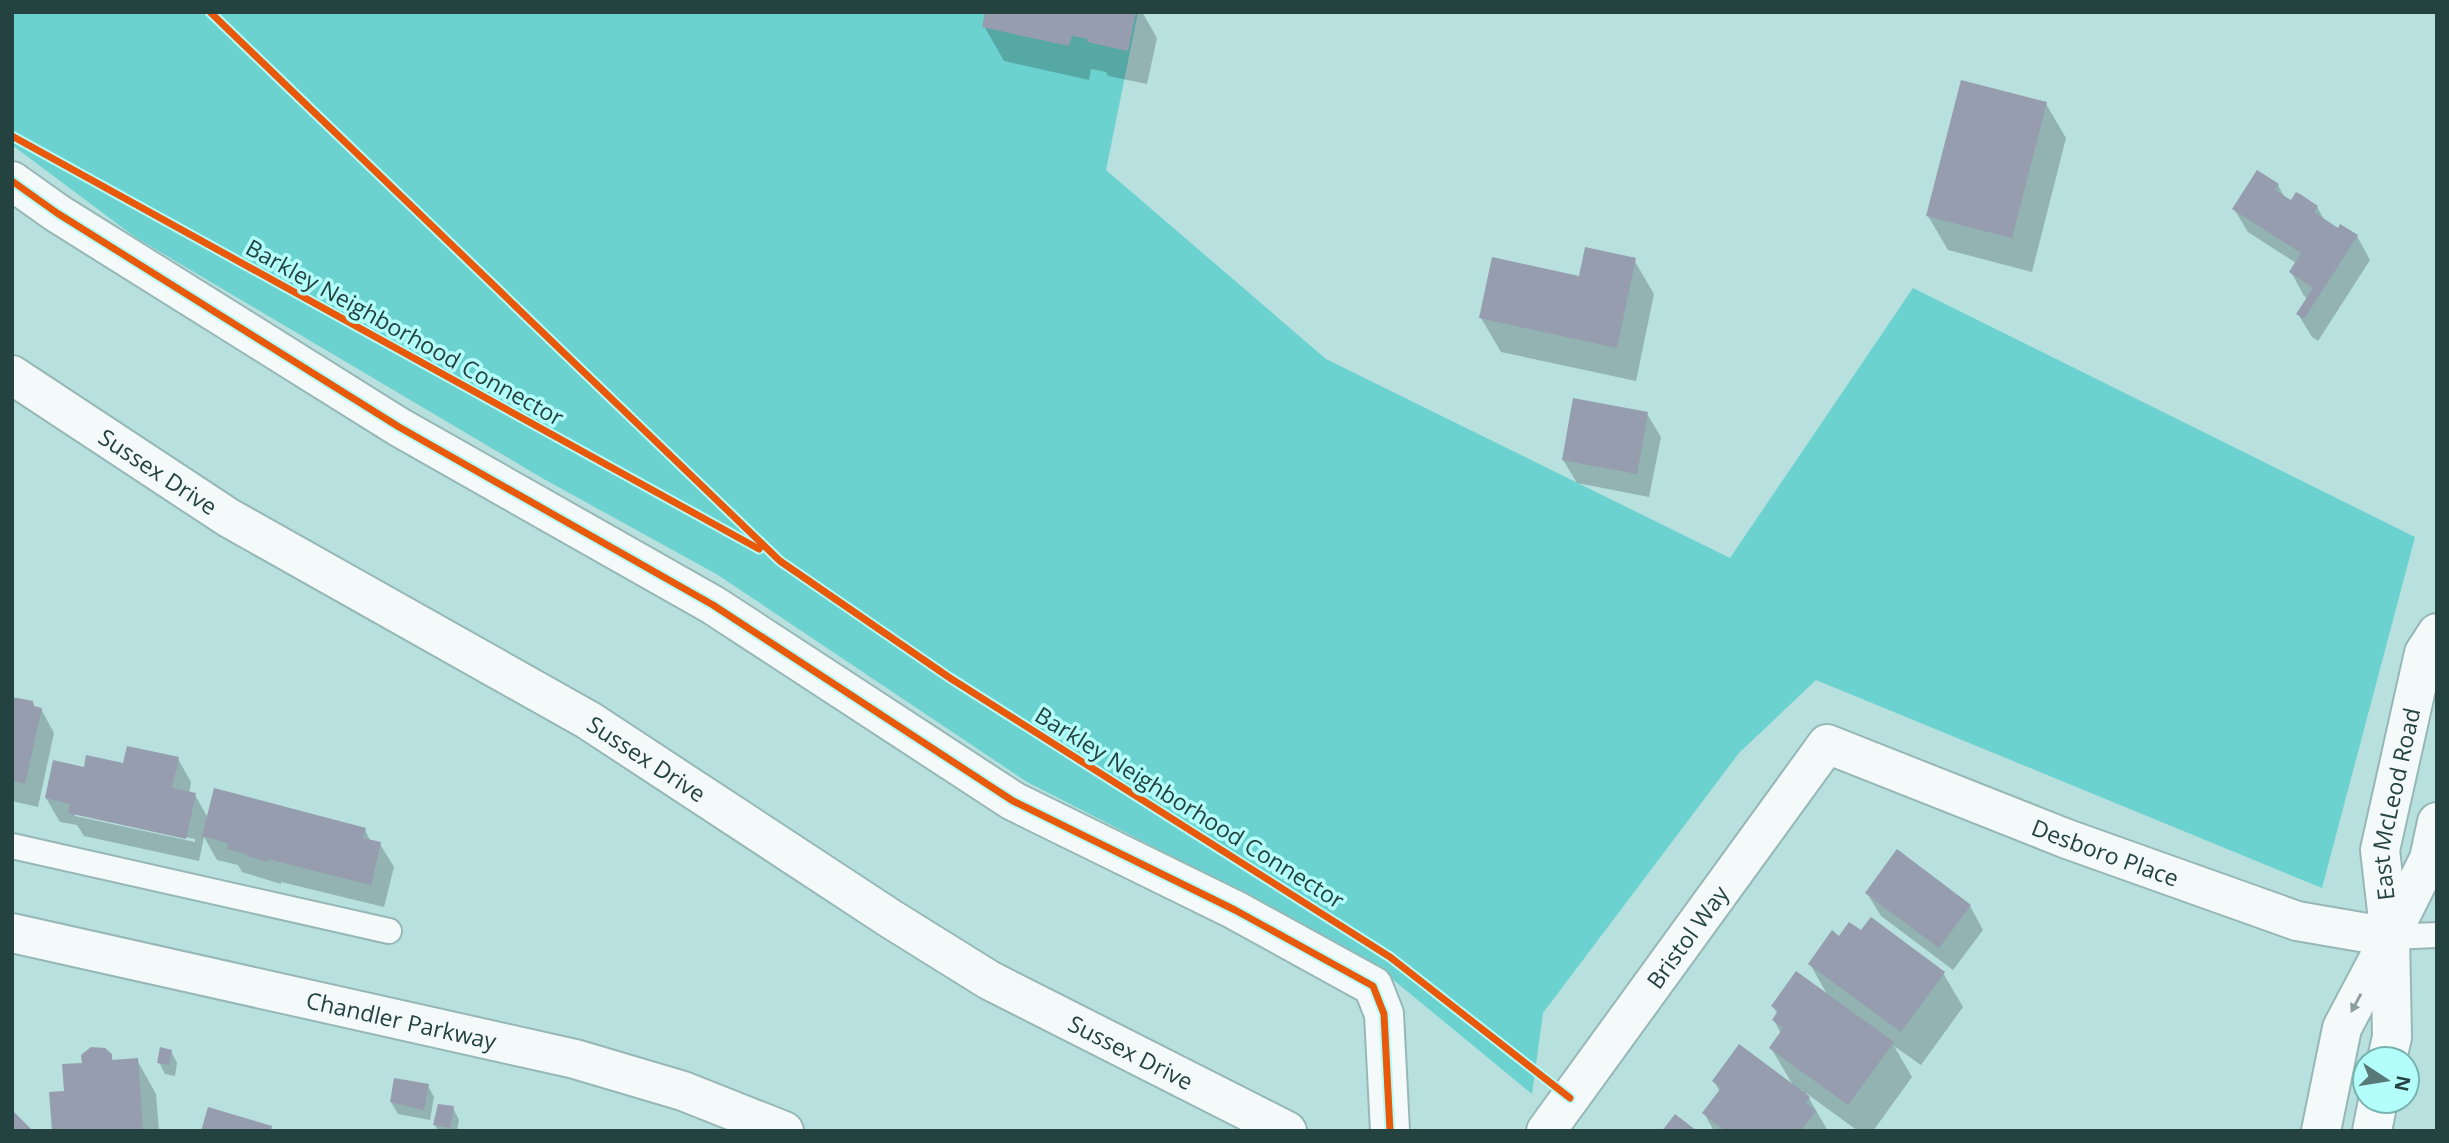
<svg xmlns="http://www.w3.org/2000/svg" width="2449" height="1143" viewBox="0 0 2449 1143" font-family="'Open Sans',sans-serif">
	<rect width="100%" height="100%" fill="#b7e0de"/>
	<path fill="#6cd2cf" d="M 12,12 L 1138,12 L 1106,170 L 1326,359 L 1730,558 L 1913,288 L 2415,537 L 2322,888 L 1816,680 L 1739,753 L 1543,1013 L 1532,1094 L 1391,978 L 1199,870 L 1027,782 L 718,575 L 542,478 L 135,237 L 12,145 Z"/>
	<path fill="#0003" fill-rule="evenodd" d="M 987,12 L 1142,12 L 1157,38 L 1147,84 L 1108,76 L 1106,72 L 1091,69 L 1089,80 L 1004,61 L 984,26 Z
		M 2046,104 L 2066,138 L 2032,272 L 1948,250 L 1928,216 Z
		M 2278,185 L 2286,200 L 2317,207 L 2325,221 L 2339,230 L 2357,236 L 2370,260 L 2318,341 L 2312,337 L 2298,314 L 2308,299 L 2304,296 L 2291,272 L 2296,263 L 2248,232 L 2234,209 Z
		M 1634,260 L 1654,294 L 1636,381 L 1501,352 L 1481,318 L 1580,278 Z
		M 1647,414 L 1661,437 L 1649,497 L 1577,483 L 1563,460 Z
		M 12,698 L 32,703 L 35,708 L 41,709 L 54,733 L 38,807 L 12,801 Z
		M 178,759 L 191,782 L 189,794 L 195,795 L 208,818 L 365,830 L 371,842 L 380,844 L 394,867 L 384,907 L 281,882 L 281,884 L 242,872 L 238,865 L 217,860 L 204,837 L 199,861 L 84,836 L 77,825 L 60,822 L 46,798 L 85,769 ZM 75,813 L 195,839 L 195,842 L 75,816 Z
		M 1867,893 L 1970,906 L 1983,930 L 1953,970 L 1881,916 Z
		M 1840,938 L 1943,973 L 1963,1007 L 1921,1065 L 1894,1046 L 1912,1077 L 1873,1131 L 1858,1131 L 1806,1093 L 1828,1131 L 1714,1131 L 1704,1113 L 1720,1092 L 1714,1081 L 1794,1087 L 1771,1048 L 1781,1034 L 1774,1020 L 1778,1015 L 1773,1006 L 1828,996 L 1810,964 Z
		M 171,1051 L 177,1063 L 175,1076 L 165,1074 L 159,1062 Z
		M 110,1055 L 114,1062 L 137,1060 L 156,1094 L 159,1131 L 53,1131 L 66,1092 L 84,1064 Z
		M 428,1086 L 434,1097 L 430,1120 L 398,1114 L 391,1102 Z
		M 453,1108 L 459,1120 L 457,1131 L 438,1131 L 435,1125 Z"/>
	<path fill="#969dae" d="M 985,12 L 1136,12 L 1128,51 L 1087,42 L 1088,39 L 1072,36 L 1069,46 L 982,27 Z
		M 1961,80 L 2047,102 L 2012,238 L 1926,216 Z
		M 2257,170 L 2279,184 L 2275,190 L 2291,200 L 2296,192 L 2300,194 L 2318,206 L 2314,212 L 2338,228 L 2340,224 L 2358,235 L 2304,319 L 2296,314 L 2313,288 L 2289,272 L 2301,253 L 2232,209 Z
		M 1585,247 L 1636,258 L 1617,348 L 1479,318 L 1492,257 L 1579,276 Z
		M 1573,398 L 1648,412 L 1637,474 L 1562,460 Z
		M 12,697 L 33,701 L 34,706 L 42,708 L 25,784 L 12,781 Z
		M 127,746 L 179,757 L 172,788 L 196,793 L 186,839 L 68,813 L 70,804 L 45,798 L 53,760 L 84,767 L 86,755 L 123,763 Z
		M 214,788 L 366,828 L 363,838 L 381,842 L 371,885 L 268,859 L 268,862 L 247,856 L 247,854 L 227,849 L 228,843 L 202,836 Z
		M 1897,849 L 1971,905 L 1939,948 L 1865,893 Z
		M 1871,917 L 1945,972 L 1901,1032 L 1808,964 L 1832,930 L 1839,936 L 1849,922 L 1861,930 Z
		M 1796,971 L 1894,1042 L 1848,1105 L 1769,1048 L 1783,1028 L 1772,1020 L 1778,1011 L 1771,1006 Z
		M 1739,1044 L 1810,1097 L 1806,1103 L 1816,1111 L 1801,1131 L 1726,1131 L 1702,1113 L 1721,1088 L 1712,1081 Z
		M 91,1047 L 105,1048 L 112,1054 L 112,1060 L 138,1058 L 143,1131 L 52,1131 L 49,1092 L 64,1091 L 62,1064 L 82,1063 L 81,1055 Z
		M 160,1047 L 172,1050 L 169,1065 L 157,1063 Z
		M 394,1078 L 429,1084 L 424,1110 L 390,1102 Z
		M 438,1104 L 454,1106 L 450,1128 L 433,1125 Z
		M 208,1107 L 272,1126 L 271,1131 L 201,1131 Z
		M 12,1110 L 33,1131 L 12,1131 Z
		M 1675,1114 L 1697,1131 L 1662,1131 Z"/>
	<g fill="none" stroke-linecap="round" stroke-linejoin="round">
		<defs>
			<path id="service" d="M 12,846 L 389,931
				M 2390,937 L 2437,935"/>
			<g id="minor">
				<path d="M 12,181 L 57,213 L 399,427 L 713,605 L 1013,801 L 1235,910 L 1373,986 L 1384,1014 L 1390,1131"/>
				<path id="s1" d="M 12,375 L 229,518 L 588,720 L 891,919 L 989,980 L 1287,1131"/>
				<path id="s2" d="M 1546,1131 L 1827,744 L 2067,839 L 2297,921 L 2390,937"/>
			</g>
			<g id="tertiary">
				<path id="s3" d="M 12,933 L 575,1059 L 683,1091 L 784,1131"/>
				<path d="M 2387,1059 L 2392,1037 L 2390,937 L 2429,859 L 2437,822"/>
				<path id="s4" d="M 2321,1131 L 2342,1028 L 2390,937 L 2380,850 L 2424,653 L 2437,633"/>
				<path d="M 2372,1131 L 2378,1101"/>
			</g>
		</defs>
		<use href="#service" stroke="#97b7b6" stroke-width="28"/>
		<use href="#minor" stroke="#97b7b6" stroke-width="42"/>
		<use href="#tertiary" stroke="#97b7b6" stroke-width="42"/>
		<use href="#service" stroke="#f4fafa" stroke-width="24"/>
		<use href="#minor" stroke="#f4fafa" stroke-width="38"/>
		<use href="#tertiary" stroke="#f4fafa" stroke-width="38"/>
		<defs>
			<path id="cycleway" d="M 210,12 L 780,561 L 950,678 L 1390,957 L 1570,1098
				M 12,136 L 759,549
				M 12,181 L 57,213 L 399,427 L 713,605 L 1013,801 L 1235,910 L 1373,986 L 1384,1014 L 1390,1131"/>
		</defs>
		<use href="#cycleway" stroke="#b3fefa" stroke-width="11"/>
		<use href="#cycleway" stroke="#e8590c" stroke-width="7"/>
	</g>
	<defs><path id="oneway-solid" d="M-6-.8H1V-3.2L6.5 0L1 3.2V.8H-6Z" transform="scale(1.75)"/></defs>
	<use fill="#8c9e9d" href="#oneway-solid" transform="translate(2356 1003) rotate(118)"/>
	<g text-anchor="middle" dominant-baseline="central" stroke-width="7" stroke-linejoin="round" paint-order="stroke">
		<g font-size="23" fill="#234240" stroke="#b3fefa">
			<text transform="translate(405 332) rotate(29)">Barkley Neighborhood Connector</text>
			<text stroke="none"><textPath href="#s1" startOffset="175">Sussex Drive</textPath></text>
			<text stroke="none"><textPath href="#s1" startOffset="742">Sussex Drive</textPath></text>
			<text stroke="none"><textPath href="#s4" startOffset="343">East McLeod Road</textPath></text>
			<text transform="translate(1190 807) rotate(32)">Barkley Neighborhood Connector</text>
			<text stroke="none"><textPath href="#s2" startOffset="777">Desboro Place</textPath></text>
			<text stroke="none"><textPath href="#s2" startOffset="240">Bristol Way</textPath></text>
			<text stroke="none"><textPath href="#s3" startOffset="399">Chandler Parkway</textPath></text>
			<text stroke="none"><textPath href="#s1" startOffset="1309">Sussex Drive</textPath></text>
		</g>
	</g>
	<rect width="2449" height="1143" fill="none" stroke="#234240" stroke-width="28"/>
	<g transform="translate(2386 1080) rotate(102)"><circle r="33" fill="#b3fefa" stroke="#79b3b0" stroke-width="2"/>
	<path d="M0-5L12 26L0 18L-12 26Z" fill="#577977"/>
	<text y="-10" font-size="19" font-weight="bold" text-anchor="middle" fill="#234240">N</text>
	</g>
</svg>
